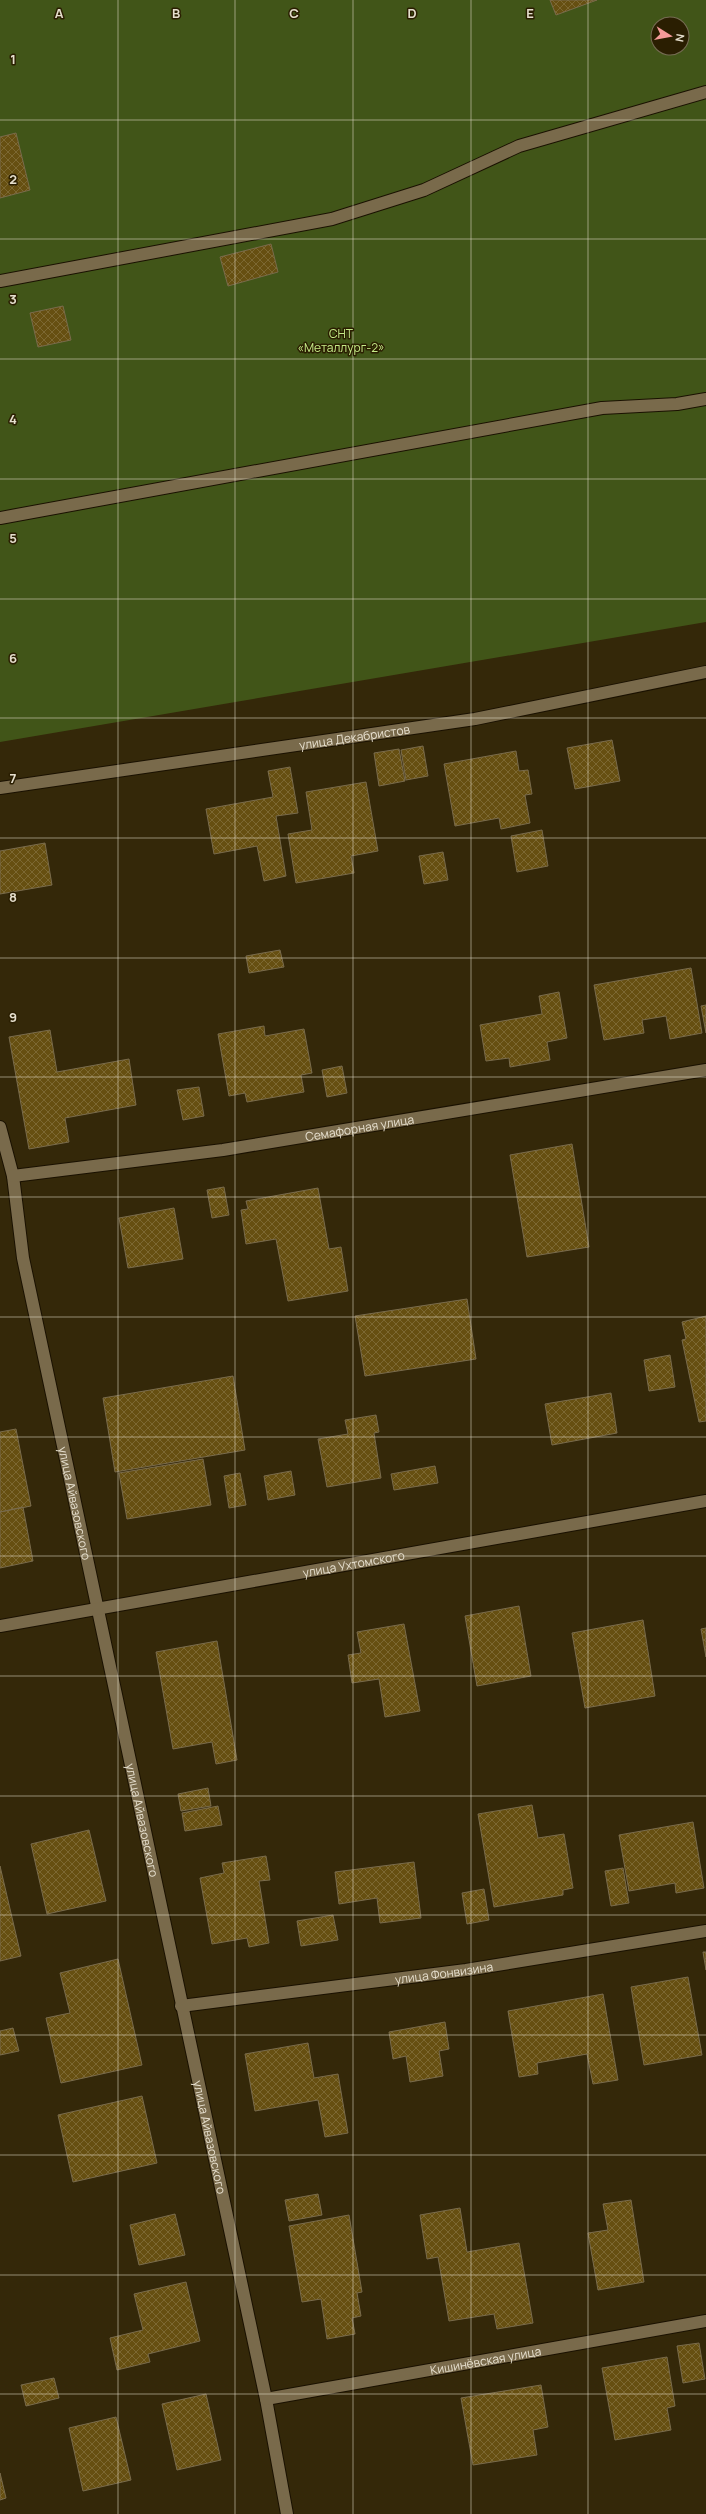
<svg xmlns="http://www.w3.org/2000/svg" width="706" height="2514" viewBox="0 0 706 2514" font-family="Manrope,sans-serif">
	<defs>
		<pattern id="building-cross-hatch" width="8" height="8" patternUnits="userSpaceOnUse"><rect width="8" height="8" fill="#664f11"/><path d="M0 0l8 8M0 8l8-8" fill="none" stroke="#7c6832"/></pattern>
	</defs>
	<rect width="100%" height="100%" fill="#342809"/>
	<path fill="#415518" fill-rule="evenodd" d="M 0,0 L 706,0 L 706,622 L 0,742 ZM 658,24 L 682,24 L 682,48 L 658,48 Z"/>
	<path fill="url(#building-cross-hatch)" stroke="#796b4c" d="M 550,0 L 597,0 L 556,15 Z
		M 16,133 L 30,190 L 0,198 L 0,137 Z
		M 271,244 L 278,272 L 228,286 L 220,257 Z
		M 63,306 L 71,340 L 38,347 L 30,313 Z
		M 612,740 L 620,781 L 575,789 L 567,748 Z
		M 423,746 L 428,776 L 406,780 L 401,750 Z
		M 399,749 L 405,781 L 379,786 L 374,753 Z
		M 516,751 L 519,771 L 528,770 L 532,794 L 525,795 L 530,823 L 501,829 L 499,818 L 455,826 L 444,764 Z
		M 290,767 L 298,813 L 276,816 L 286,876 L 264,881 L 257,846 L 214,854 L 206,809 L 273,797 L 268,771 Z
		M 366,782 L 378,851 L 351,856 L 354,873 L 296,883 L 288,834 L 312,830 L 306,792 Z
		M 542,830 L 548,866 L 517,872 L 511,836 Z
		M 45,843 L 52,885 L 0,894 L 0,851 Z
		M 443,852 L 448,880 L 424,884 L 419,856 Z
		M 280,950 L 284,967 L 249,973 L 246,956 Z
		M 691,968 L 702,1033 L 670,1039 L 666,1016 L 642,1020 L 644,1033 L 604,1040 L 594,985 Z
		M 559,992 L 567,1038 L 547,1042 L 550,1060 L 510,1067 L 509,1058 L 486,1061 L 480,1025 L 542,1014 L 539,996 Z
		M 706,1005 L 706,1033 L 701,1006 Z
		M 264,1026 L 265,1036 L 304,1029 L 312,1073 L 301,1075 L 304,1092 L 247,1102 L 245,1093 L 229,1096 L 218,1034 Z
		M 50,1030 L 57,1072 L 129,1059 L 136,1105 L 65,1118 L 69,1142 L 29,1149 L 9,1037 Z
		M 342,1066 L 347,1093 L 327,1097 L 322,1070 Z
		M 199,1087 L 204,1116 L 183,1120 L 177,1090 Z
		M 572,1144 L 589,1247 L 527,1257 L 510,1155 Z
		M 224,1187 L 229,1215 L 212,1218 L 207,1190 Z
		M 318,1188 L 329,1249 L 341,1247 L 348,1291 L 288,1301 L 276,1239 L 246,1244 L 241,1210 L 248,1209 L 246,1201 Z
		M 174,1208 L 183,1259 L 128,1268 L 119,1218 Z
		M 467,1299 L 476,1359 L 365,1376 L 355,1316 Z
		M 706,1316 L 706,1421 L 699,1422 L 682,1340 L 686,1339 L 682,1322 Z
		M 670,1355 L 675,1387 L 649,1391 L 644,1360 Z
		M 233,1376 L 245,1450 L 115,1472 L 103,1398 Z
		M 611,1393 L 617,1433 L 552,1445 L 545,1404 Z
		M 376,1415 L 379,1432 L 374,1433 L 381,1478 L 327,1487 L 318,1439 L 348,1434 L 345,1420 Z
		M 16,1429 L 31,1506 L 0,1512 L 0,1432 Z
		M 203,1459 L 211,1505 L 127,1519 L 119,1473 Z
		M 435,1466 L 438,1483 L 394,1490 L 391,1474 Z
		M 291,1471 L 295,1495 L 268,1500 L 264,1476 Z
		M 240,1473 L 246,1505 L 229,1508 L 224,1476 Z
		M 23,1507 L 33,1561 L 0,1568 L 0,1512 Z
		M 519,1606 L 531,1676 L 477,1686 L 465,1616 Z
		M 643,1620 L 655,1696 L 585,1708 L 572,1633 Z
		M 404,1624 L 420,1711 L 385,1717 L 379,1679 L 352,1683 L 348,1655 L 361,1653 L 357,1632 Z
		M 706,1628 L 706,1657 L 701,1629 Z
		M 217,1641 L 237,1760 L 216,1764 L 212,1742 L 173,1749 L 156,1652 Z
		M 208,1788 L 211,1806 L 181,1811 L 178,1794 Z
		M 532,1805 L 538,1838 L 564,1834 L 573,1888 L 563,1890 L 563,1895 L 494,1907 L 478,1814 Z
		M 218,1806 L 222,1825 L 185,1831 L 182,1813 Z
		M 693,1822 L 704,1888 L 676,1893 L 675,1883 L 629,1891 L 619,1835 Z
		M 89,1830 L 106,1901 L 47,1914 L 31,1844 Z
		M 266,1856 L 270,1880 L 259,1881 L 269,1943 L 249,1947 L 247,1938 L 212,1944 L 200,1878 L 224,1873 L 222,1863 Z
		M 414,1862 L 421,1918 L 380,1923 L 377,1898 L 339,1904 L 335,1872 Z
		M 0,1866 L 21,1956 L 0,1961 Z
		M 623,1868 L 629,1903 L 611,1906 L 605,1871 Z
		M 484,1889 L 489,1920 L 467,1924 L 462,1893 Z
		M 333,1915 L 338,1940 L 301,1946 L 297,1921 Z
		M 703,1952 L 706,1952 L 706,1970 Z
		M 118,1959 L 142,2065 L 61,2083 L 46,2018 L 70,2013 L 60,1973 Z
		M 688,1977 L 702,2055 L 644,2065 L 631,1987 Z
		M 603,1994 L 618,2080 L 593,2084 L 587,2054 L 537,2063 L 538,2074 L 519,2077 L 508,2011 Z
		M 445,2022 L 449,2049 L 439,2051 L 443,2076 L 410,2082 L 406,2056 L 393,2059 L 389,2032 Z
		M 13,2028 L 19,2051 L 0,2055 L 0,2031 Z
		M 308,2043 L 314,2078 L 338,2074 L 348,2133 L 325,2137 L 318,2100 L 255,2111 L 245,2054 Z
		M 142,2096 L 157,2163 L 73,2182 L 58,2115 Z
		M 318,2194 L 322,2215 L 289,2221 L 285,2200 Z
		M 631,2200 L 644,2282 L 598,2290 L 588,2233 L 608,2230 L 603,2204 Z
		M 460,2208 L 467,2252 L 519,2243 L 533,2323 L 497,2329 L 494,2314 L 449,2321 L 438,2257 L 427,2259 L 420,2215 Z
		M 175,2214 L 185,2255 L 139,2265 L 130,2225 Z
		M 349,2215 L 362,2292 L 357,2293 L 361,2316 L 352,2318 L 355,2334 L 327,2339 L 321,2299 L 302,2302 L 289,2226 Z
		M 186,2282 L 200,2341 L 148,2354 L 150,2362 L 117,2370 L 110,2338 L 143,2330 L 134,2294 Z
		M 699,2343 L 705,2379 L 683,2383 L 677,2346 Z
		M 667,2357 L 675,2406 L 667,2408 L 671,2430 L 615,2440 L 602,2368 Z
		M 54,2378 L 59,2398 L 26,2406 L 21,2385 Z
		M 541,2385 L 548,2427 L 533,2430 L 537,2455 L 473,2465 L 461,2398 Z
		M 206,2394 L 221,2460 L 177,2470 L 162,2404 Z
		M 116,2417 L 131,2480 L 83,2491 L 69,2428 Z
		M 0,2473 L 6,2498 L 0,2500 Z"/>
	<g fill="none" stroke-linecap="round" stroke-linejoin="round">
		<defs>
			<g id="minor">
				<path d="M 0,281 L 332,219 L 424,190 L 519,146 L 706,92"/>
				<path d="M 0,518 L 602,408 L 677,404 L 706,399"/>
				<path id="s1" d="M 0,788 L 475,719 L 706,672"/>
				<path id="s2" d="M 0,1127 L 13,1176 L 23,1258 L 266,2399 L 287,2514"/>
				<path id="s3" d="M 13,1176 L 223,1150 L 706,1070"/>
				<path id="s4" d="M 0,1626 L 706,1501"/>
				<path id="s5" d="M 181,2006 L 466,1970 L 706,1931"/>
				<path id="s6" d="M 266,2399 L 706,2321"/>
			</g>
		</defs>
		<use href="#minor" stroke="#1a1100" stroke-width="14"/>
		<use href="#minor" stroke="#796a4b" stroke-width="12"/>
	</g>
	<path fill="none" stroke="#e6dfce" stroke-width="1" stroke-opacity="0.55" d="M 118,0 L 118,2514M 235,0 L 235,2514M 353,0 L 353,2514M 471,0 L 471,2514M 588,0 L 588,2514M 0,120 L 706,120M 0,239 L 706,239M 0,359 L 706,359M 0,479 L 706,479M 0,599 L 706,599M 0,718 L 706,718M 0,838 L 706,838M 0,958 L 706,958M 0,1077 L 706,1077M 0,1197 L 706,1197M 0,1317 L 706,1317M 0,1437 L 706,1437M 0,1556 L 706,1556M 0,1676 L 706,1676M 0,1796 L 706,1796M 0,1915 L 706,1915M 0,2035 L 706,2035M 0,2155 L 706,2155M 0,2275 L 706,2275M 0,2394 L 706,2394"/>
	<g text-anchor="middle" dominant-baseline="central" stroke-width="3" stroke-linejoin="round" paint-order="stroke">
		<g font-size="12" fill="#c6eb88" stroke="#2a1e01">
			<text x="341" y="333">СНТ<tspan x="341" dy="14">«Металлург-2»</tspan></text>
		</g>
		<g font-size="12" fill="#e6dfce" stroke="#2a1e01">
			<text stroke="none"><textPath href="#s1" startOffset="358">улица Декабристов</textPath></text>
			<text stroke="none"><textPath href="#s3" startOffset="350">Семафорная улица</textPath></text>
			<text stroke="none"><textPath href="#s2" startOffset="384">улица Айвазовского</textPath></text>
			<text stroke="none"><textPath href="#s4" startOffset="359">улица Ухтомского</textPath></text>
			<text stroke="none"><textPath href="#s2" startOffset="708">улица Айвазовского</textPath></text>
			<text stroke="none"><textPath href="#s5" startOffset="265">улица Фонвизина</textPath></text>
			<text stroke="none"><textPath href="#s2" startOffset="1032">улица Айвазовского</textPath></text>
			<text stroke="none"><textPath href="#s6" startOffset="223">Кишинёвская улица</textPath></text>
		</g>
	</g>
	<g font-size="13" text-anchor="middle" font-weight="bold" fill="#e6dfce" stroke="#2a1e01" stroke-width="3" stroke-linejoin="round" paint-order="stroke">
		<text x="59" y="18">A</text>
		<text x="176" y="18">B</text>
		<text x="294" y="18">C</text>
		<text x="412" y="18">D</text>
		<text x="530" y="18">E</text>
		<text x="13" y="64">1</text>
		<text x="13" y="184">2</text>
		<text x="13" y="304">3</text>
		<text x="13" y="424">4</text>
		<text x="13" y="543">5</text>
		<text x="13" y="663">6</text>
		<text x="13" y="783">7</text>
		<text x="13" y="902">8</text>
		<text x="13" y="1022">9</text>
	</g>
	<g transform="translate(670 36) rotate(101)"><circle r="19" fill="#2a1e01" stroke="#756b53"/>
	<path d="M0-3L7 15L0 10L-7 15Z" fill="#f59b9a"/>
	<text y="-6" font-size="11" font-weight="bold" text-anchor="middle" fill="#e6dfce">N</text>
	</g>
</svg>
